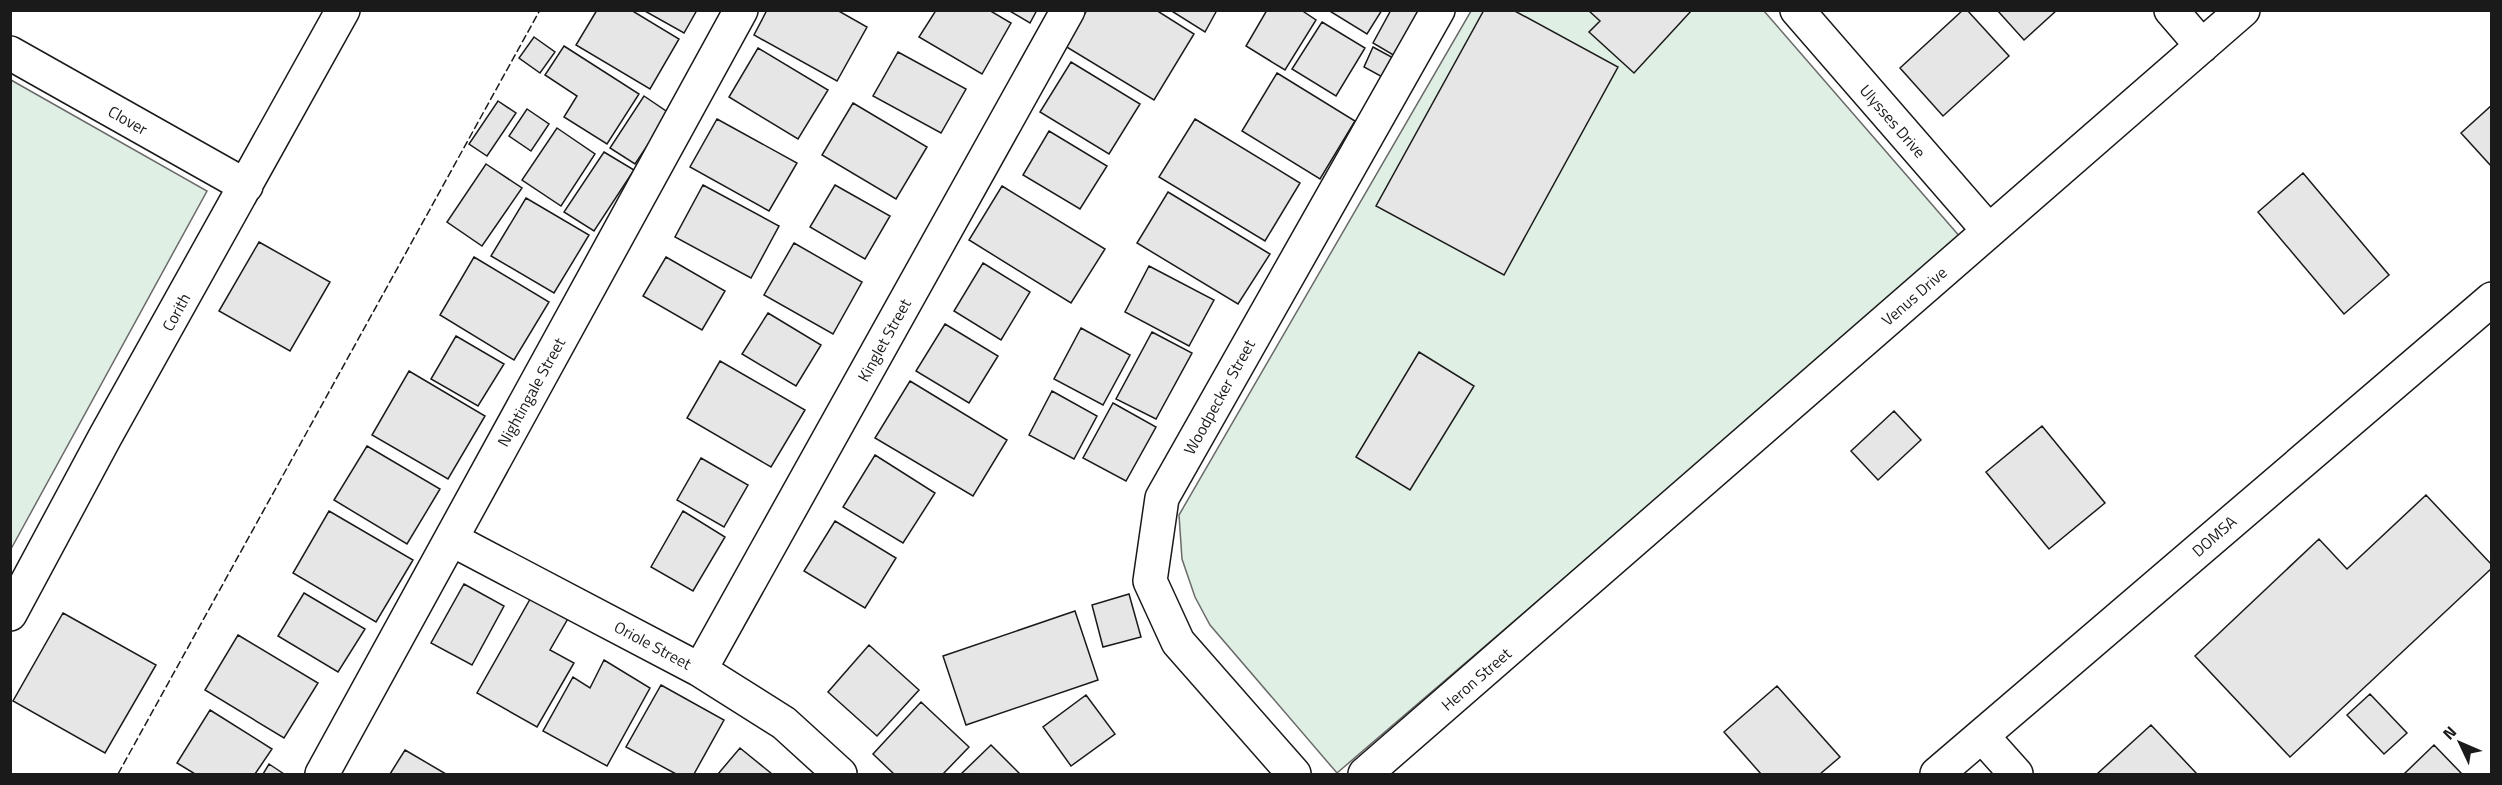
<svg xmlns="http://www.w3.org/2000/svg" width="2502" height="785" viewBox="0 0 2502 785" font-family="'Titillium Web',sans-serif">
	<rect width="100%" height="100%" fill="#fff"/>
	<path fill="#e0efe3" stroke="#6a6a6a" stroke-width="1.5" d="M 1471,11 L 1764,11 L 1961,238 L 1337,773 L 1210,625 L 1195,597 L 1182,559 L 1179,515 Z
		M 11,80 L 207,191 L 11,549 Z"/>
	<path fill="#e6e6e6" stroke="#1a1a1a" stroke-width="1.5" d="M 597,10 L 631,10 L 679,39 L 650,89 L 576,45 Z
		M 643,10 L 697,10 L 684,33 Z
		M 767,10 L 837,10 L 867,27 L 837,81 L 754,35 Z
		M 932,10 L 989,10 L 1011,23 L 982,74 L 919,37 L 935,12 Z
		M 1008,10 L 1037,10 L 1030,23 Z
		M 1087,10 L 1156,10 L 1194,34 L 1154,100 L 1065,46 Z
		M 1170,10 L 1217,10 L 1205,32 Z
		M 1267,10 L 1301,10 L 1316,20 L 1285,70 L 1246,46 Z
		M 1328,10 L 1382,10 L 1367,34 Z
		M 1391,10 L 1419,10 L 1395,56 L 1373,43 Z
		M 1484,10 L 1513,10 L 1618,67 L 1504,275 L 1376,206 Z
		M 1588,10 L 1692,10 L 1634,73 L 1589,32 L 1600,21 Z
		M 1963,10 L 1967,10 L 2009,56 L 1943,116 L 1900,68 Z
		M 1997,10 L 2057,10 L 2024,40 Z
		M 1322,22 L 1365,48 L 1336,96 L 1292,69 Z
		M 534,37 L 555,52 L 540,73 L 519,58 Z
		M 564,46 L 639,94 L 607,144 L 564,117 L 577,96 L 545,75 Z
		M 1373,47 L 1397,60 L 1386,79 L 1364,67 Z
		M 758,48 L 828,90 L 798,139 L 729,97 Z
		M 898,52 L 966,89 L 941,133 L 873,96 Z
		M 1071,62 L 1140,104 L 1109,154 L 1040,112 Z
		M 1277,73 L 1355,121 L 1320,179 L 1242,131 Z
		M 644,96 L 669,113 L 635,164 L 610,148 Z
		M 498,101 L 516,113 L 487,156 L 469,144 Z
		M 853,103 L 927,147 L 896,199 L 822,155 Z
		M 2492,105 L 2492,167 L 2461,133 Z
		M 527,109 L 549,124 L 531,151 L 509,136 Z
		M 717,119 L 797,163 L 769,211 L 690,167 Z
		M 1195,119 L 1300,183 L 1265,241 L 1159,177 Z
		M 557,128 L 595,154 L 561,206 L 522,180 Z
		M 1049,131 L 1107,166 L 1080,209 L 1023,175 Z
		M 604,152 L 634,170 L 594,231 L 564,212 Z
		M 486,164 L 522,188 L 482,246 L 447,222 Z
		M 2303,173 L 2389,275 L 2344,314 L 2258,212 Z
		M 703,185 L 779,226 L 751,278 L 675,237 Z
		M 835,185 L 890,216 L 865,259 L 810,227 Z
		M 1002,186 L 1105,249 L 1071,303 L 969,240 Z
		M 1168,192 L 1270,254 L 1238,304 L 1137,243 Z
		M 526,198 L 589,235 L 554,293 L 491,256 Z
		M 259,242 L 330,282 L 290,351 L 219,311 Z
		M 794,243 L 862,282 L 833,334 L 764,295 Z
		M 474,257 L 549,302 L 514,360 L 440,315 Z
		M 666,257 L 725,291 L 702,330 L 643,296 Z
		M 983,263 L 1030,292 L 1001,340 L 954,311 Z
		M 1149,266 L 1214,300 L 1189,346 L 1125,312 Z
		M 768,313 L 821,345 L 796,386 L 742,354 Z
		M 945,324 L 998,356 L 969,403 L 916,371 Z
		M 1081,328 L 1130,355 L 1103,405 L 1054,379 Z
		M 1152,332 L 1192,353 L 1156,419 L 1116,399 Z
		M 456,336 L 504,364 L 478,406 L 431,379 Z
		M 1419,352 L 1474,386 L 1410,490 L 1356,457 Z
		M 720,361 L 805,410 L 771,467 L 687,418 Z
		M 409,371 L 485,416 L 448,479 L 372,435 Z
		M 910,381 L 1007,440 L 973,496 L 875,438 Z
		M 1052,391 L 1097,416 L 1074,459 L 1029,435 Z
		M 1113,403 L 1156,427 L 1126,481 L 1083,458 Z
		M 1894,411 L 1921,440 L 1878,480 L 1851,451 Z
		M 2042,426 L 2105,503 L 2049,549 L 1986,472 Z
		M 367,446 L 440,489 L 407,544 L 334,500 Z
		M 875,455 L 935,493 L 903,543 L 843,507 Z
		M 701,458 L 748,485 L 724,527 L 677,500 Z
		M 2426,495 L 2492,565 L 2492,568 L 2290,757 L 2195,656 L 2319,539 L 2347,569 Z
		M 329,511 L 413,560 L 376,622 L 293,573 Z
		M 683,511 L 725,537 L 693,591 L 651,567 Z
		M 835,521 L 896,558 L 865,608 L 804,571 Z
		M 464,584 L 504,606 L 472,665 L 431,643 Z
		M 304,593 L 365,629 L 338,672 L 278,636 Z
		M 533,594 L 570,615 L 550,650 L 574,663 L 537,727 L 477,693 Z
		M 1129,594 L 1141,637 L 1103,647 L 1092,605 Z
		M 1075,611 L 1098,680 L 966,725 L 943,656 Z
		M 63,613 L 156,665 L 105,753 L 13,701 Z
		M 238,635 L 318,683 L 284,738 L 205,690 Z
		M 869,645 L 919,690 L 877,736 L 828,692 Z
		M 604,660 L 650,688 L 607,766 L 543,731 L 573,677 L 590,688 Z
		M 661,685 L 724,720 L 694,774 L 676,774 L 626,747 Z
		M 1777,686 L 1840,757 L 1820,774 L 1761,774 L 1724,732 Z
		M 2370,694 L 2407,733 L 2384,754 L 2347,715 Z
		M 1086,695 L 1115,734 L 1071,766 L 1043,727 Z
		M 921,702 L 969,747 L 943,774 L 894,774 L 873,754 Z
		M 210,710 L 272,749 L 255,774 L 195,774 L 177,763 Z
		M 2151,725 L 2197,774 L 2097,774 Z
		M 991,745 L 1020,774 L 961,774 Z
		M 2434,745 L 2462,774 L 2404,774 Z
		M 740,748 L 772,774 L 718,774 Z
		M 405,750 L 446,774 L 390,774 Z
		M 269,764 L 284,774 L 263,774 Z"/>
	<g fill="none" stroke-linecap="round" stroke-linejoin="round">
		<defs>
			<path id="minor" d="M 1797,10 L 1989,231
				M 2171,10 L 2202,46
				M 10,53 L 246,186
				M 451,539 L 700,670 L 784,723 L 840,774
				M 10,614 L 105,437 L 343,10
				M 700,670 L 1068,10
				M 1982,736 L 2016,774
				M 322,774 L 741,10
				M 1294,774 L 1178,642 L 1150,581 L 1162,498 L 1438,10
				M 1365,774 L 2243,10"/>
			<path id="secondary" d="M 1937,774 L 2492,299"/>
		</defs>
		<use href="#minor" stroke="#1a1a1a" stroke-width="36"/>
		<use href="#secondary" stroke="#1a1a1a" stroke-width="36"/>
		<use href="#minor" stroke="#fff" stroke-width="33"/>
		<use href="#secondary" stroke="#fff" stroke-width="33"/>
		<path stroke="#1a1a1a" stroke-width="1.5" stroke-dasharray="8 3" stroke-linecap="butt" d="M 118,774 L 540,10"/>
	</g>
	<g text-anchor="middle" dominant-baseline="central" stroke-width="4.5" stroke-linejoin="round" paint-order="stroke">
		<g font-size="16" fill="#1a1a1a" stroke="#fff">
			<text transform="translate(128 120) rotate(29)">Clover</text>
			<text transform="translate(1893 121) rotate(49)">Ulysses Drive</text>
			<text transform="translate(1914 296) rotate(-41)">Venus Drive</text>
			<text transform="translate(176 312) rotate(-61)">Corith</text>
			<text transform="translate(884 340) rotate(-61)">Kinglet Street</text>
			<text transform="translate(531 392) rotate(-61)">Nightingale Street</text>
			<text transform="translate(1219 397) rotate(-61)">Woodpecker Street</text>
			<text transform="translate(2214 536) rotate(-41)">DOMSA</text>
			<text transform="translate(653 645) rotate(28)">Oriole Street</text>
			<text transform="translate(1476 679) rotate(-41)">Heron Street</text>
		</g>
	</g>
	<rect width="2502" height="785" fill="none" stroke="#1a1a1a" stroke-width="24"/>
	<g transform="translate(2460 743) rotate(314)" stroke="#ffffff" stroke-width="4.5" paint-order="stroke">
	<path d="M0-4.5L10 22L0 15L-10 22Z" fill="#1a1a1a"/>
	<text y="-9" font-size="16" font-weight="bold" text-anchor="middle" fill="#1a1a1a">N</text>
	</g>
</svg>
